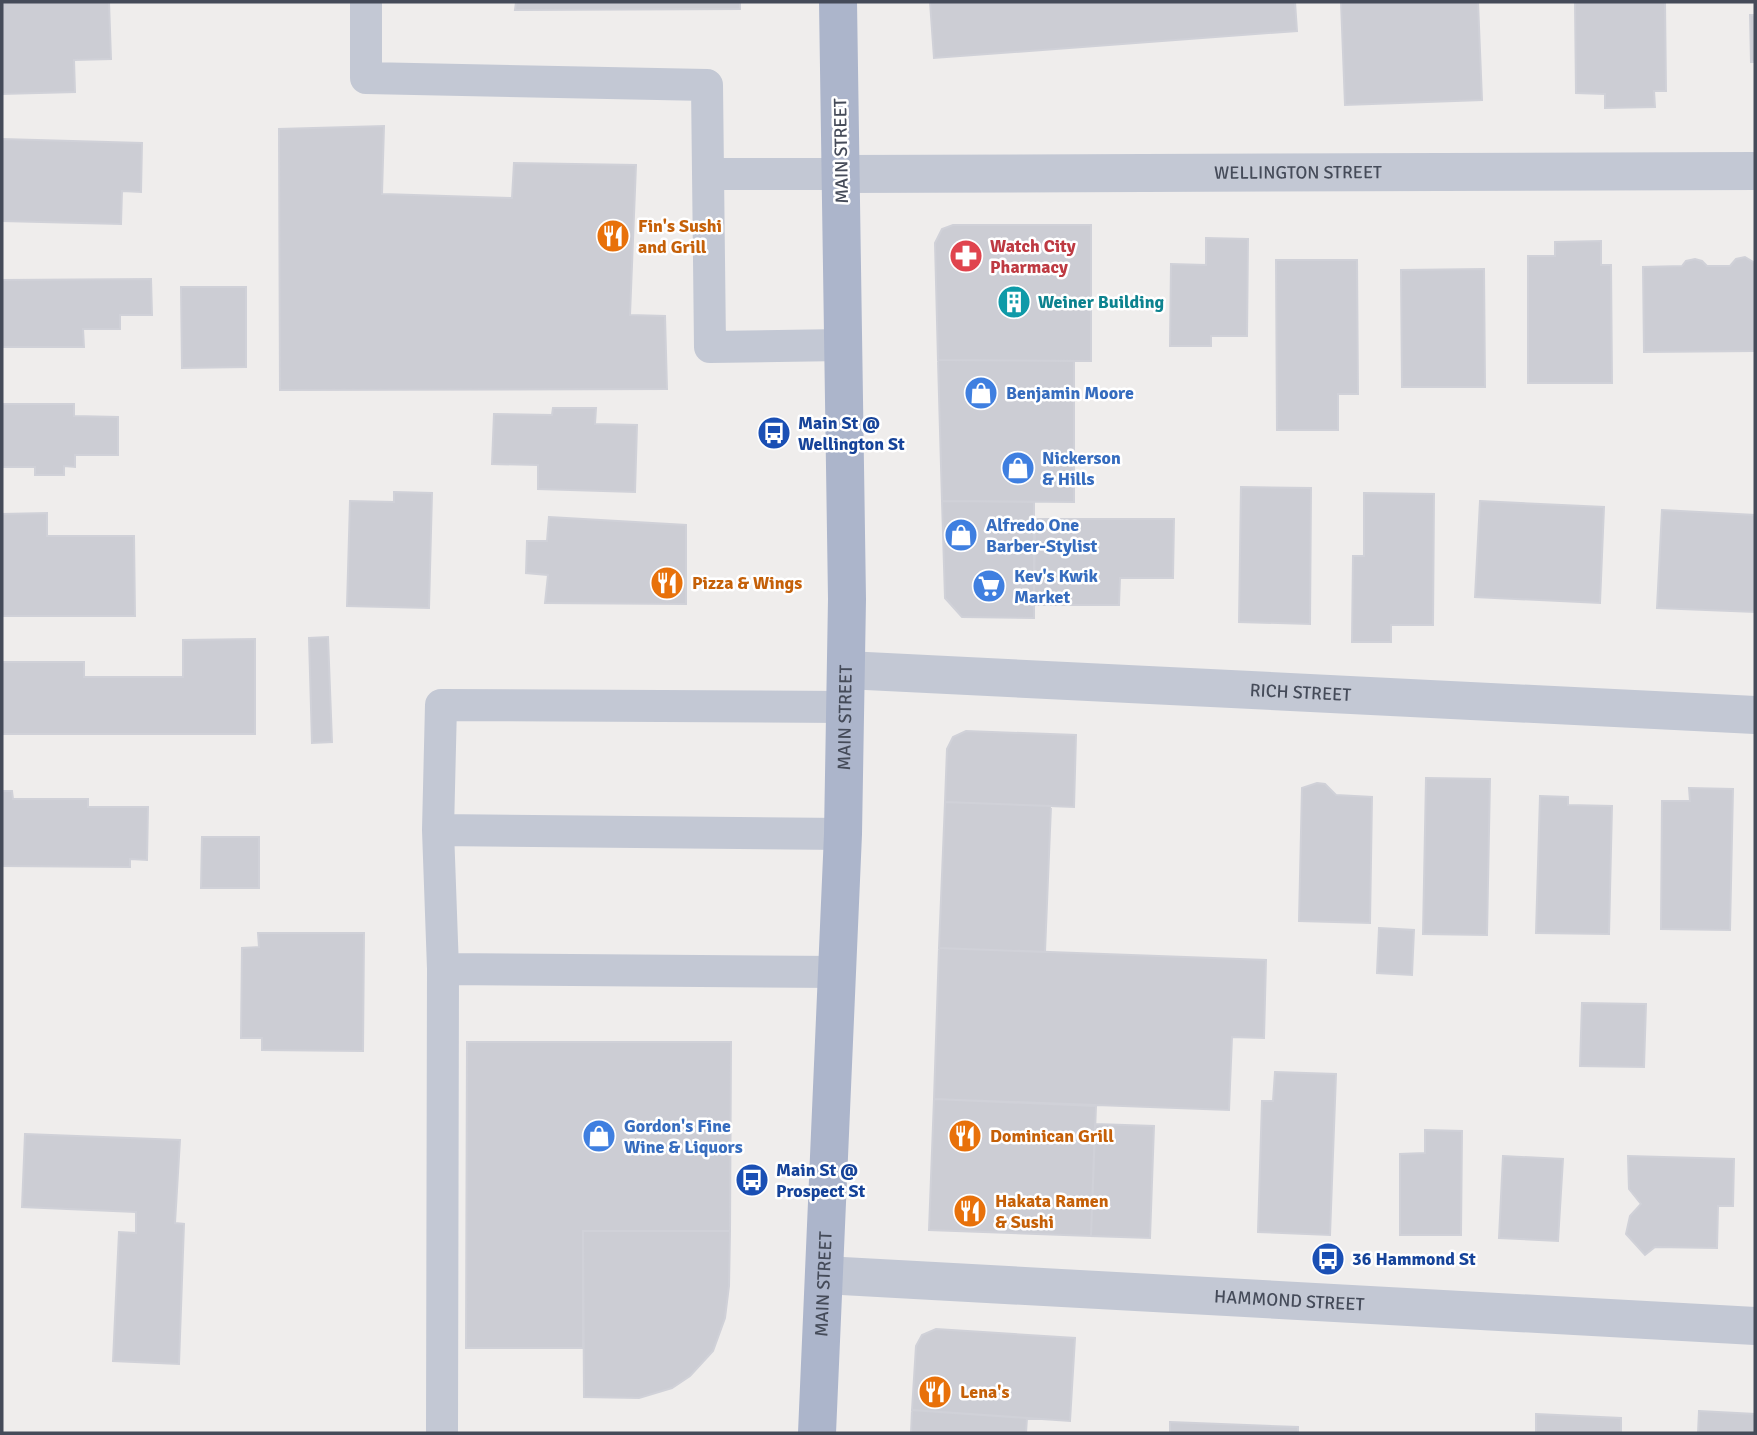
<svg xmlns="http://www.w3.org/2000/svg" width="1757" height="1435" viewBox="0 0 1757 1435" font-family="Signika,sans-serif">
	<rect width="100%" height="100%" fill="#efedec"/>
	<path fill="#cccdd4" stroke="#d0d1d8" stroke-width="2" d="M 2,2 L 109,2 L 111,59 L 74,60 L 75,92 L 2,94 Z
		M 516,2 L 740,2 L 740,9 L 515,10 Z
		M 930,2 L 1295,2 L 1297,31 L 934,58 Z
		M 1341,2 L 1478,2 L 1482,100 L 1345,105 Z
		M 1575,2 L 1665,2 L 1666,91 L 1654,91 L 1655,107 L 1605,108 L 1605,94 L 1576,93 Z
		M 1750,15 L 1755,15 L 1755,62 L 1751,62 Z
		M 384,126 L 382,194 L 512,198 L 514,163 L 636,165 L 630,315 L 665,316 L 667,389 L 280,390 L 279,129 Z
		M 2,139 L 142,143 L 141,192 L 122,191 L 121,224 L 2,221 Z
		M 953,225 L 1091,225 L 1091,361 L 938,360 L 935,243 L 942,229 Z
		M 1206,238 L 1248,239 L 1247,336 L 1211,336 L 1211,346 L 1170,346 L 1171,264 L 1206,265 Z
		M 1601,241 L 1601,265 L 1611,265 L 1612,383 L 1528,383 L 1528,256 L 1555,256 L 1555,242 Z
		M 1745,257 L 1755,263 L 1755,351 L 1644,352 L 1643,267 L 1682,266 L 1686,261 L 1695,259 L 1702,261 L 1707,266 L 1730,266 L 1736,259 Z
		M 1276,260 L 1357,260 L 1358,394 L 1338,394 L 1338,430 L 1277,430 Z
		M 1484,269 L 1485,387 L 1402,387 L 1401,270 Z
		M 151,279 L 152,315 L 120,315 L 120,329 L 83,329 L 84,347 L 2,347 L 2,280 Z
		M 181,287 L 246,287 L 246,367 L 182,368 Z
		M 938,360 L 1074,361 L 1074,502 L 942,501 Z
		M 2,404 L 74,404 L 74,416 L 118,417 L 118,455 L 75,455 L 75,467 L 64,466 L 64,475 L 35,475 L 35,467 L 2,467 Z
		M 553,408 L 596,408 L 595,424 L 637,425 L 635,492 L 538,489 L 538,465 L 492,464 L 494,414 L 552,415 Z
		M 1241,487 L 1311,488 L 1310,624 L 1239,622 Z
		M 394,492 L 432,493 L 429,608 L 347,606 L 350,501 L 394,502 Z
		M 1364,493 L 1434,494 L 1433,625 L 1391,625 L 1391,642 L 1352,642 L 1353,556 L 1364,556 Z
		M 942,501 L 1034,502 L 1034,618 L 962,617 L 945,598 Z
		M 1480,501 L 1604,507 L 1600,603 L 1475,597 Z
		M 1662,510 L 1755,515 L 1755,612 L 1657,608 Z
		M 47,513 L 47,536 L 134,536 L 135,616 L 2,616 L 2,514 Z
		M 549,517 L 686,525 L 686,604 L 545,603 L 548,575 L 526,573 L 527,541 L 547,541 Z
		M 1035,519 L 1174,519 L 1173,578 L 1120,578 L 1119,605 L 1034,605 Z
		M 328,637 L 332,742 L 312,743 L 309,638 Z
		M 255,639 L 255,734 L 2,734 L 2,662 L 84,662 L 84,677 L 183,677 L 183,640 Z
		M 966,731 L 1076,735 L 1074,807 L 945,802 L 947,749 L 953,737 Z
		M 1426,778 L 1490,779 L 1487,935 L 1423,934 Z
		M 1317,783 L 1325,784 L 1336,795 L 1372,797 L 1370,923 L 1299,921 L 1302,788 Z
		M 1689,788 L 1733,789 L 1730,930 L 1661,929 L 1662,801 L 1690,801 Z
		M 2,791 L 12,791 L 13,799 L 88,799 L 88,807 L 148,807 L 147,860 L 130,859 L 130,867 L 2,866 Z
		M 1540,796 L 1568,797 L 1568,805 L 1612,806 L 1609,934 L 1536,933 Z
		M 945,802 L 1051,806 L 1045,952 L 939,948 Z
		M 202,837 L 259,837 L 259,888 L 201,888 Z
		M 1379,928 L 1414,930 L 1412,975 L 1377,973 Z
		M 258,933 L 364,933 L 363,1051 L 262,1050 L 262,1038 L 241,1038 L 242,948 L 259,947 Z
		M 939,948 L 1266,960 L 1264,1038 L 1232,1037 L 1229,1110 L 934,1099 Z
		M 1582,1003 L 1646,1004 L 1644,1067 L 1580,1066 Z
		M 467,1042 L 731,1042 L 730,1231 L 583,1231 L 583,1348 L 466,1348 Z
		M 1275,1072 L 1336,1074 L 1330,1235 L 1258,1232 L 1262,1101 L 1273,1101 Z
		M 934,1099 L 1096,1106 L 1091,1236 L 929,1230 Z
		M 1095,1124 L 1154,1126 L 1150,1238 L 1091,1236 Z
		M 1425,1130 L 1462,1131 L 1461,1235 L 1400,1235 L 1400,1154 L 1425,1153 Z
		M 25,1134 L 180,1140 L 175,1223 L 184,1224 L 179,1364 L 113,1361 L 119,1232 L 136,1233 L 136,1212 L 22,1207 Z
		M 1503,1156 L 1563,1159 L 1558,1241 L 1499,1238 Z
		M 1628,1156 L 1734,1159 L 1733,1206 L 1718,1206 L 1717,1248 L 1655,1247 L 1645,1255 L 1626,1234 L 1630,1216 L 1641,1204 L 1629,1189 Z
		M 583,1231 L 730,1231 L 729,1286 L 725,1318 L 713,1351 L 690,1376 L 672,1388 L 639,1398 L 584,1397 Z
		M 936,1329 L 1075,1338 L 1070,1421 L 912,1410 L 916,1346 L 922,1335 Z
		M 912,1410 L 1027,1418 L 1026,1433 L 911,1433 Z
		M 1699,1411 L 1755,1414 L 1755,1433 L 1698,1433 Z
		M 1536,1414 L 1621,1418 L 1621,1433 L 1536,1433 Z
		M 1170,1422 L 1298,1427 L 1298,1433 L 1170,1433 Z"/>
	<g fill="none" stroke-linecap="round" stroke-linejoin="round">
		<path stroke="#c3c8d4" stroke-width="32" d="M 366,2 L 366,78 L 707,85 L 710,347 L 843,345
			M 708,174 L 841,174
			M 438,830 L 843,834
			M 443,969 L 838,972
			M 442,1433 L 443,969 L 438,830 L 441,705 L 845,707"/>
		<g stroke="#c3c8d4" stroke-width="38">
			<path id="s1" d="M 841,174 L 1755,171"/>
			<path id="s2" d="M 846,670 L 1755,715"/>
		</g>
		<path stroke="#c3c8d4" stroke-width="38" id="s3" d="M 824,1275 L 1755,1326"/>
		<path stroke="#acb5cb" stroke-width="38" id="s4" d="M 817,1433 L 843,834 L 847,599 L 838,2"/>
	</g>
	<defs>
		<symbol id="restaurant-disc" viewBox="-11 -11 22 22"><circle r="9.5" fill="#e8710a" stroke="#fff"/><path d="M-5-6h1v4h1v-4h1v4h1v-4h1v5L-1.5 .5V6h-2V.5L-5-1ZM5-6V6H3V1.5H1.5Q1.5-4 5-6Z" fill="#fff"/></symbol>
		<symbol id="pharmacy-disc" viewBox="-11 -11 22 22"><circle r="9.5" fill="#e0444e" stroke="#fff"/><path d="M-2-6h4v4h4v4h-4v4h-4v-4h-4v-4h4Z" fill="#fff"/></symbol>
		<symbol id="building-disc" viewBox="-11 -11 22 22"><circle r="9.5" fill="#0f9aa8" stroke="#fff"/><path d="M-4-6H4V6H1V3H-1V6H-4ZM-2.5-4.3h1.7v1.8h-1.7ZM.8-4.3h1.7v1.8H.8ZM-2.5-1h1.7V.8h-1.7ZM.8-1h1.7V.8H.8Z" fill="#fff"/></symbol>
		<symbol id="shop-disc" viewBox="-11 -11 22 22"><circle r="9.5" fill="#3f7fe0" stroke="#fff"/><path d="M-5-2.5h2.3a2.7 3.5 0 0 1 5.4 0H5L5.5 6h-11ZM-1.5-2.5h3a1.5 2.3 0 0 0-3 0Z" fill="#fff"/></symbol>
		<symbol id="bus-disc" viewBox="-11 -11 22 22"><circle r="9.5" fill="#1a4fb4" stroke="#fff"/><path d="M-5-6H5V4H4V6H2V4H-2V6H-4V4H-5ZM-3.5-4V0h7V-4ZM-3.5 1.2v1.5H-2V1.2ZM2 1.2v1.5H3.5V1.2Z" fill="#fff"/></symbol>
		<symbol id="supermarket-disc" viewBox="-11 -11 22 22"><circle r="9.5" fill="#3f7fe0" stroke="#fff"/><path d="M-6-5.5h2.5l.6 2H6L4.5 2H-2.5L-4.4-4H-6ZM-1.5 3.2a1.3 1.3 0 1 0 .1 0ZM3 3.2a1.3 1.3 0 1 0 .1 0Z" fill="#fff"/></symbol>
	</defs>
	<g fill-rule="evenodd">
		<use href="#restaurant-disc" x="594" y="217" width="38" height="38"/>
		<use href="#pharmacy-disc" x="947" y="237" width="38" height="38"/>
		<use href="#building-disc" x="995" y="283" width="38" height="38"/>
		<use href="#shop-disc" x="962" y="374" width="38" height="38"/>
		<use href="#bus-disc" x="755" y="414" width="38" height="38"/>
		<use href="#shop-disc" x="999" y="449" width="38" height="38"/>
		<use href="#shop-disc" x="942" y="516" width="38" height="38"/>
		<use href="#restaurant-disc" x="648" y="564" width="38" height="38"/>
		<use href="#supermarket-disc" x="970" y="567" width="38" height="38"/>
		<use href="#shop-disc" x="580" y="1117" width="38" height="38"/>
		<use href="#restaurant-disc" x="946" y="1117" width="38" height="38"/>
		<use href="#bus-disc" x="733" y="1161" width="38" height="38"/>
		<use href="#restaurant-disc" x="951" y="1192" width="38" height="38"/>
		<use href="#bus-disc" x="1309" y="1240" width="38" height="38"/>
		<use href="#restaurant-disc" x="916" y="1373" width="38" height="38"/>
	</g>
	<g text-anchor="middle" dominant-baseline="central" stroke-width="5" stroke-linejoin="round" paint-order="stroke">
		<g font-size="18" fill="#454b59" stroke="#fff">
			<text transform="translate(841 151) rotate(-91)">MAIN STREET</text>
			<text stroke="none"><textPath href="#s1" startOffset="457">WELLINGTON STREET</textPath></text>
			<text stroke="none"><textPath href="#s2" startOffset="455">RICH STREET</textPath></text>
			<text stroke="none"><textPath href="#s4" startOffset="716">MAIN STREET</textPath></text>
			<text stroke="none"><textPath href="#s4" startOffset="149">MAIN STREET</textPath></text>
			<text stroke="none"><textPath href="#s3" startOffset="466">HAMMOND STREET</textPath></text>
		</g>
		<g font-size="18" font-weight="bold" fill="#c56008" stroke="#fff" text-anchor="start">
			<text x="638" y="226">Fin's Sushi<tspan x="638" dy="21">and Grill</tspan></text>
			<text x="692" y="583">Pizza &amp; Wings</text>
			<text x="990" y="1136">Dominican Grill</text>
			<text x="995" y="1201">Hakata Ramen<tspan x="995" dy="21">&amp; Sushi</tspan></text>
			<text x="960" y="1392">Lena's</text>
		</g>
		<g font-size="18" font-weight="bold" fill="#be3a42" stroke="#fff" text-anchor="start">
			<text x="990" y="246">Watch City<tspan x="990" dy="21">Pharmacy</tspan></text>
		</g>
		<g font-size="18" font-weight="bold" fill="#0d838f" stroke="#fff" text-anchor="start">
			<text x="1038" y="302">Weiner Building</text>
		</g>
		<g font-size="18" font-weight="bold" fill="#366cbe" stroke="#fff" text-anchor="start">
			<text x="1006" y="393">Benjamin Moore</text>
			<text x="1042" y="458">Nickerson<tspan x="1042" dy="21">&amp; Hills</tspan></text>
			<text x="986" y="525">Alfredo One<tspan x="986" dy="21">Barber-Stylist</tspan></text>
			<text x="1014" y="576">Kev's Kwik<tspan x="1014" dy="21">Market</tspan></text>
			<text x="624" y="1126">Gordon's Fine<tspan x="624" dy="21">Wine &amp; Liquors</tspan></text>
		</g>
		<g font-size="18" font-weight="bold" fill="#164399" stroke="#fff" text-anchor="start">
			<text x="798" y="423">Main St @<tspan x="798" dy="21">Wellington St</tspan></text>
			<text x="776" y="1170">Main St @<tspan x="776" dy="21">Prospect St</tspan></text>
			<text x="1352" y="1259">36 Hammond St</text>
		</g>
	</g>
	<rect width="1757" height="1435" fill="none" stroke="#454b59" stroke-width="7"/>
</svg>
